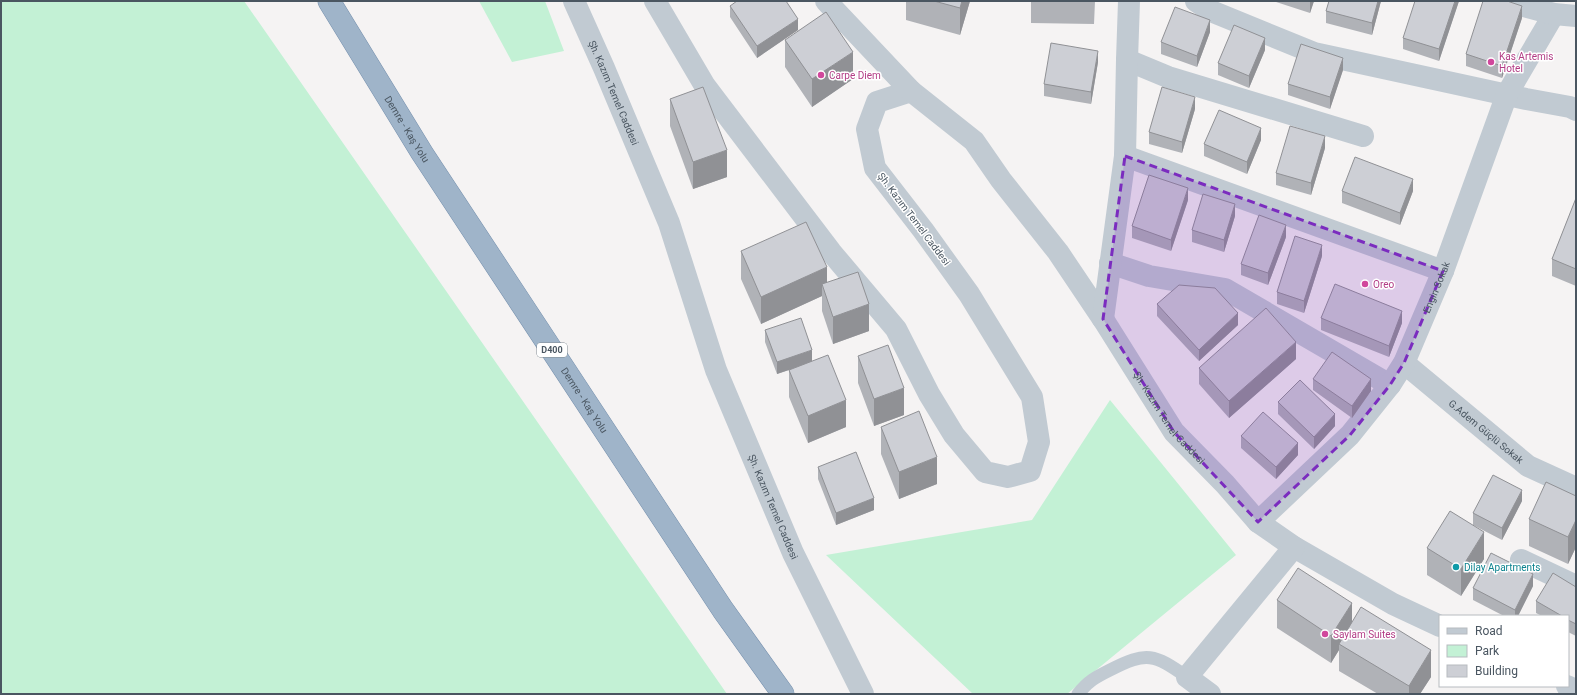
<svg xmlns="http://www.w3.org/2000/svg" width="1577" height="695" viewBox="0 0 1577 695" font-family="Roboto,sans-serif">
	<rect width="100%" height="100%" fill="#f5f3f3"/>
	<path fill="#c3f1d5" d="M 1,1 L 244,1 L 727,694 L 1,694 Z
		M 479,1 L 545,1 L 564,51 L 512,62 Z
		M 1110,400 L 1236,555 L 1067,694 L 973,694 L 826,555 L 1032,520 Z"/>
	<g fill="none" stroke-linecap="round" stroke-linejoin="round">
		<defs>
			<g id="trunk">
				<path id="s5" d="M 329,1 L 422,153 L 723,610 L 783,694"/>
			</g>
		</defs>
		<use href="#trunk" stroke="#7690ad" stroke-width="23"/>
		<path stroke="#c1cad2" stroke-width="13" d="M 1078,694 C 1088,681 1096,677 1110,670 C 1147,651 1154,654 1187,677"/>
		<g stroke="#c1cad2" stroke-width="22">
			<path id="s1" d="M 574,1 L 604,68 L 669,223 L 716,370 L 793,553 L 863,694"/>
			<path id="s2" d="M 655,1 L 705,86 L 831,252 L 896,329 L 929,394 L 954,435 L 985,472 L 1008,477 L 1030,471 L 1039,442 L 1032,397 L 969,294 L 923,230 L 875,168 L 867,129 L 877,102 L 911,91 L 974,141 L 1001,180 L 1058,252 L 1103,319 L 1174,432 L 1225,484 L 1258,522 L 1294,547 L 1393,604 L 1440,626"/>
			<path d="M 826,1 L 911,91"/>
			<path d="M 1196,1 L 1211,11 L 1314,53 L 1526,99 L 1570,107 L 1576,110"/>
			<path d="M 1127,60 L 1168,77 L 1363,136"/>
			<path d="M 1125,156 L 1443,271"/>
			<path d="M 1110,263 L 1149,276 L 1225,289 L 1390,385"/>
			<path d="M 1103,319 L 1125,156 L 1127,60 L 1129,1"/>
			<path id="s3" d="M 1404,363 L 1528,466 L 1576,488"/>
			<path id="s4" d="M 1258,522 L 1350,435 L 1390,385 L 1404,363 L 1443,271 L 1507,94 L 1554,14"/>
			<path d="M 1521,560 L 1576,586"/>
			<path d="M 1567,686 L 1576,690"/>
			<path d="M 1210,694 L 1187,677 L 1294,547"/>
		</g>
		<path stroke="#c1cad2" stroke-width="22" d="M 1505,1 L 1554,14 L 1576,16"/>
		<use href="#trunk" stroke="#9fb4c9" stroke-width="22"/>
	</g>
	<path fill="#b0b2b7" d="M 906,1 L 970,1 L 960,35 L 906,20 Z
		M 1031,1 L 1095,1 L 1094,24 L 1031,23 Z
		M 1273,1 L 1314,1 L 1310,13 Z
		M 1329,1 L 1381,1 L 1372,35 L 1326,23 L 1326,11 Z
		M 1459,1 L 1439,61 L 1403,49 L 1403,38 Z
		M 730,6 L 798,30 L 757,58 L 730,17 Z
		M 1522,18 L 1502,78 L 1466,66 L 1466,54 Z
		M 1210,32 L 1197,67 L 1161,54 L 1161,42 Z
		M 785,40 L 853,79 L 812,107 L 785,67 Z
		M 1265,50 L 1249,88 L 1218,75 L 1218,63 Z
		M 1098,62 L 1091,104 L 1044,96 L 1044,84 Z
		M 1343,70 L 1330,109 L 1288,95 L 1288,84 Z
		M 670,99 L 727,177 L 693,189 L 670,126 Z
		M 1195,109 L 1182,153 L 1149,144 L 1149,132 Z
		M 1261,140 L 1247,174 L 1204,156 L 1204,144 Z
		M 1325,148 L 1311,195 L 1276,185 L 1276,173 Z
		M 1342,191 L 1413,191 L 1400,225 L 1342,203 Z
		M 1576,198 L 1576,286 L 1552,276 L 1552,259 Z
		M 1188,200 L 1171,251 L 1132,238 L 1132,226 Z
		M 1235,216 L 1224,252 L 1192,242 L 1192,230 Z
		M 1286,237 L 1268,285 L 1241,275 L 1241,264 Z
		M 741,251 L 827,283 L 869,331 L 833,344 L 822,311 L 822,296 L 761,324 L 741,279 Z
		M 1322,256 L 1304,313 L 1277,304 L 1277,292 Z
		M 1157,304 L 1238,325 L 1199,361 L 1157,316 Z
		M 1321,318 L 1402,323 L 1389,357 L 1321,330 Z
		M 765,330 L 812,361 L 846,427 L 808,443 L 789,397 L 789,370 L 801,366 L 777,374 L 765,342 Z
		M 858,356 L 904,415 L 874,426 L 858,383 Z
		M 1296,359 L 1229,418 L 1199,384 L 1199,368 Z
		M 1313,379 L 1371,391 L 1352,418 L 1313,390 Z
		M 1278,402 L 1335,426 L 1314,449 L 1278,414 Z
		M 881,427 L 937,484 L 899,499 L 881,454 Z
		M 1241,436 L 1298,455 L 1276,479 L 1241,448 Z
		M 818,467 L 874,510 L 836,525 L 818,479 Z
		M 1576,496 L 1576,547 L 1568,564 L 1529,546 L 1529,519 Z
		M 1522,501 L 1502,540 L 1473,525 L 1473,513 Z
		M 1427,548 L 1484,559 L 1461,596 L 1427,575 Z
		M 1533,586 L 1518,616 L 1504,616 L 1473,600 L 1473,588 Z
		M 1576,587 L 1576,636 L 1568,632 L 1568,616 L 1542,616 L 1536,613 L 1536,601 Z
		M 1277,600 L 1352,622 L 1431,677 L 1420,694 L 1378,694 L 1339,671 L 1339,650 L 1331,663 L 1277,628 Z"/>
	<path fill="#909195" d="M 962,1 L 970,1 L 960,35 L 960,8 Z
		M 1310,1 L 1314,1 L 1310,13 Z
		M 1378,1 L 1381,1 L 1372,35 L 1372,23 Z
		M 1455,1 L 1459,1 L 1439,61 L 1439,49 Z
		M 1522,6 L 1522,18 L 1502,78 L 1502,66 Z
		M 798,19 L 798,30 L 757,58 L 757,46 Z
		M 1210,20 L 1210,32 L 1197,67 L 1197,56 Z
		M 1265,38 L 1265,50 L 1249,88 L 1249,76 Z
		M 1098,51 L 1098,62 L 1091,104 L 1091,92 Z
		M 853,52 L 853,79 L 812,107 L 812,79 Z
		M 1343,58 L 1343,70 L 1330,109 L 1330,97 Z
		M 1195,97 L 1195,109 L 1182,153 L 1182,142 Z
		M 1261,128 L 1261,140 L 1247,174 L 1247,162 Z
		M 1325,136 L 1325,148 L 1311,195 L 1311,183 Z
		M 727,150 L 727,177 L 693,189 L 693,162 Z
		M 1413,179 L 1413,191 L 1400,225 L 1400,213 Z
		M 1188,188 L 1188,200 L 1171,251 L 1171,240 Z
		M 1235,204 L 1235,216 L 1224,252 L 1224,240 Z
		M 1286,225 L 1286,237 L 1268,285 L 1268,273 Z
		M 1322,245 L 1322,256 L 1304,313 L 1304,301 Z
		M 827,267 L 827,294 L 822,284 L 822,296 L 761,324 L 761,297 Z
		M 869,304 L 869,331 L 833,344 L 833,317 Z
		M 1402,311 L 1402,323 L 1389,357 L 1389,346 Z
		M 1238,313 L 1238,325 L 1199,361 L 1199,350 Z
		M 1296,342 L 1296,359 L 1229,418 L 1229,401 Z
		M 812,350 L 812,362 L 777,374 L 777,362 Z
		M 1371,379 L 1371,391 L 1352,418 L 1352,406 Z
		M 904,388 L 904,415 L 874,426 L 874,399 Z
		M 846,400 L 846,427 L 808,443 L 808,416 Z
		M 1335,414 L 1335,426 L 1314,449 L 1314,437 Z
		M 1298,443 L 1298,455 L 1276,479 L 1276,467 Z
		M 937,457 L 937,484 L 899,499 L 899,472 Z
		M 1522,490 L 1522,501 L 1502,540 L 1502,528 Z
		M 874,498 L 874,510 L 836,525 L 836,513 Z
		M 1576,520 L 1576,547 L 1568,564 L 1568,537 Z
		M 1484,532 L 1484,559 L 1461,596 L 1461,569 Z
		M 1533,574 L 1533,586 L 1518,616 L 1515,616 L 1515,610 Z
		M 1352,603 L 1352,630 L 1339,644 L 1339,650 L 1331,663 L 1331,636 Z
		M 1431,650 L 1431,677 L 1420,694 L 1409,694 L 1409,686 Z"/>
	<path fill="#cdcfd5" stroke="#909195" d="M 737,1 L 786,1 L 798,19 L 757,46 L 730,6 Z
		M 934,1 L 962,1 L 960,8 Z
		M 1329,1 L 1378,1 L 1372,23 L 1326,11 Z
		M 1415,1 L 1455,1 L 1439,49 L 1403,38 Z
		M 1483,1 L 1507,1 L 1522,6 L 1502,66 L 1466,54 Z
		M 1175,7 L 1210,20 L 1197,56 L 1161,42 Z
		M 826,12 L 853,52 L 812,79 L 785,40 Z
		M 1234,25 L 1265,38 L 1249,76 L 1218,63 Z
		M 1051,43 L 1098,51 L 1091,92 L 1044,84 Z
		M 1301,44 L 1343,58 L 1330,97 L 1288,84 Z
		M 703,87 L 727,150 L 693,162 L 670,99 Z
		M 1162,87 L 1195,97 L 1182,142 L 1149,132 Z
		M 1219,110 L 1261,128 L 1247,162 L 1204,144 Z
		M 1290,126 L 1325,136 L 1311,183 L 1276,173 Z
		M 1355,157 L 1413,179 L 1400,213 L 1342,191 Z
		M 1149,175 L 1188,188 L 1171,240 L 1132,226 Z
		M 1203,194 L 1235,204 L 1224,240 L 1192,230 Z
		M 1576,198 L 1576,269 L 1552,259 Z
		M 1259,215 L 1286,225 L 1268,273 L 1241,264 Z
		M 806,222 L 827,267 L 761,297 L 741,251 Z
		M 1295,236 L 1322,245 L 1304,301 L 1277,292 Z
		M 858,272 L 869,304 L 833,317 L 822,284 Z
		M 1335,284 L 1402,311 L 1389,346 L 1321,318 Z
		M 1179,285 L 1215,288 L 1238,313 L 1199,350 L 1157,304 Z
		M 1266,308 L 1296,342 L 1229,401 L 1199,368 Z
		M 801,318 L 812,350 L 777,362 L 765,330 Z
		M 888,345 L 904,388 L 874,399 L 858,356 Z
		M 1332,352 L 1371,379 L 1352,406 L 1313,379 Z
		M 828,355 L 846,400 L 808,416 L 789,370 Z
		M 1300,380 L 1335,414 L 1314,437 L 1278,402 Z
		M 919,411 L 937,457 L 899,472 L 881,427 Z
		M 1263,412 L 1298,443 L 1276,467 L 1241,436 Z
		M 856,452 L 874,498 L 836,513 L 818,467 Z
		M 1493,475 L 1522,490 L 1502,528 L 1473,513 Z
		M 1546,482 L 1576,496 L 1576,520 L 1568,537 L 1529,519 Z
		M 1450,511 L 1484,532 L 1461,569 L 1427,548 Z
		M 1491,553 L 1533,574 L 1515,610 L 1473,588 Z
		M 1298,568 L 1352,603 L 1331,636 L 1277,600 Z
		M 1553,573 L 1576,587 L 1576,624 L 1568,620 L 1568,616 L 1562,616 L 1536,601 Z
		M 1361,607 L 1431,650 L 1409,686 L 1339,644 Z"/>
	<path fill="#7b2cbf" fill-opacity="0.2" stroke="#7b2cbf" stroke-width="3" stroke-dasharray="8 5" stroke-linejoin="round" d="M 1125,156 L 1443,271 L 1404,363 L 1390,385 L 1350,435 L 1258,522 L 1174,432 L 1103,319 Z"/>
	<g fill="#d1479c" stroke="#fff" stroke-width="1.5">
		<circle cx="1491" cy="62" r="4"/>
		<circle cx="821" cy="75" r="4"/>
		<circle cx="1365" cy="284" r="4"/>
		<circle cx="1325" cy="634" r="4"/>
	</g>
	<circle fill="#0f9aa8" stroke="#fff" stroke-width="1.5" cx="1456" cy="567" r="4"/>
	<g text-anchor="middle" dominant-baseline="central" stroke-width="3" stroke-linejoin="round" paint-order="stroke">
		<rect fill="#fff" stroke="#808990" stroke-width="1" x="537" y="343" width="30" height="14" rx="3"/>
		<g font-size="9" font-weight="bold" fill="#4a5661">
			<text x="552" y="350">D400</text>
		</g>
		<g font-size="10" fill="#b23c85" stroke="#fff" text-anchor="start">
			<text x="1499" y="56">Kas Artemis<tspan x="1499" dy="12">Hotel</tspan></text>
			<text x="829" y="75">Carpe Diem</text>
			<text x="1373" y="284">Oreo</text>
			<text x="1333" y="634">Saylam Suites</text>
		</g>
		<g font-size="10" fill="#4a5661" stroke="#fff">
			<text stroke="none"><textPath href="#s1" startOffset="100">Şh. Kazım Temel Caddesi</textPath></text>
			<text stroke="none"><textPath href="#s5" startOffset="150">Demre - Kaş Yolu</textPath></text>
			<text transform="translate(914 219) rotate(53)">Şh. Kazım Temel Caddesi</text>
			<text stroke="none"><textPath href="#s4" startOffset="299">Engin Sokak</textPath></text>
			<text stroke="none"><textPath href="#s5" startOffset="474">Demre - Kaş Yolu</textPath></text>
			<text stroke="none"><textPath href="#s2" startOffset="1501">Şh. Kazım Temel Caddesi</textPath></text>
			<text stroke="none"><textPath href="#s3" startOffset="107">G.Adem Güçlü Sokak</textPath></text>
			<text stroke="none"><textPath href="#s1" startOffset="544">Şh. Kazım Temel Caddesi</textPath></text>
		</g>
		<g font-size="10" fill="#0d838f" stroke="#fff" text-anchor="start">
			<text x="1464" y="567">Dilay Apartments</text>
		</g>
	</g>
	<rect width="1577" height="695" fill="none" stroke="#4a5661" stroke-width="4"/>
	<rect x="1439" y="615" width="130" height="72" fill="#ffffff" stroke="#b7bbc0"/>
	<rect x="1447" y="628" width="20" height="6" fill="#c1cad2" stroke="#b7bbc0"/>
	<text x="1475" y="635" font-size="12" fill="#4a5661">Road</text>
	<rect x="1447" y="645" width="20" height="12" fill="#c3f1d5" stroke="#b7bbc0"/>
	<text x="1475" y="655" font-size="12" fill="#4a5661">Park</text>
	<rect x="1447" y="665" width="20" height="12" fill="#cdcfd5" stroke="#b7bbc0"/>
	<text x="1475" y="675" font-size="12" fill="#4a5661">Building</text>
</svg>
